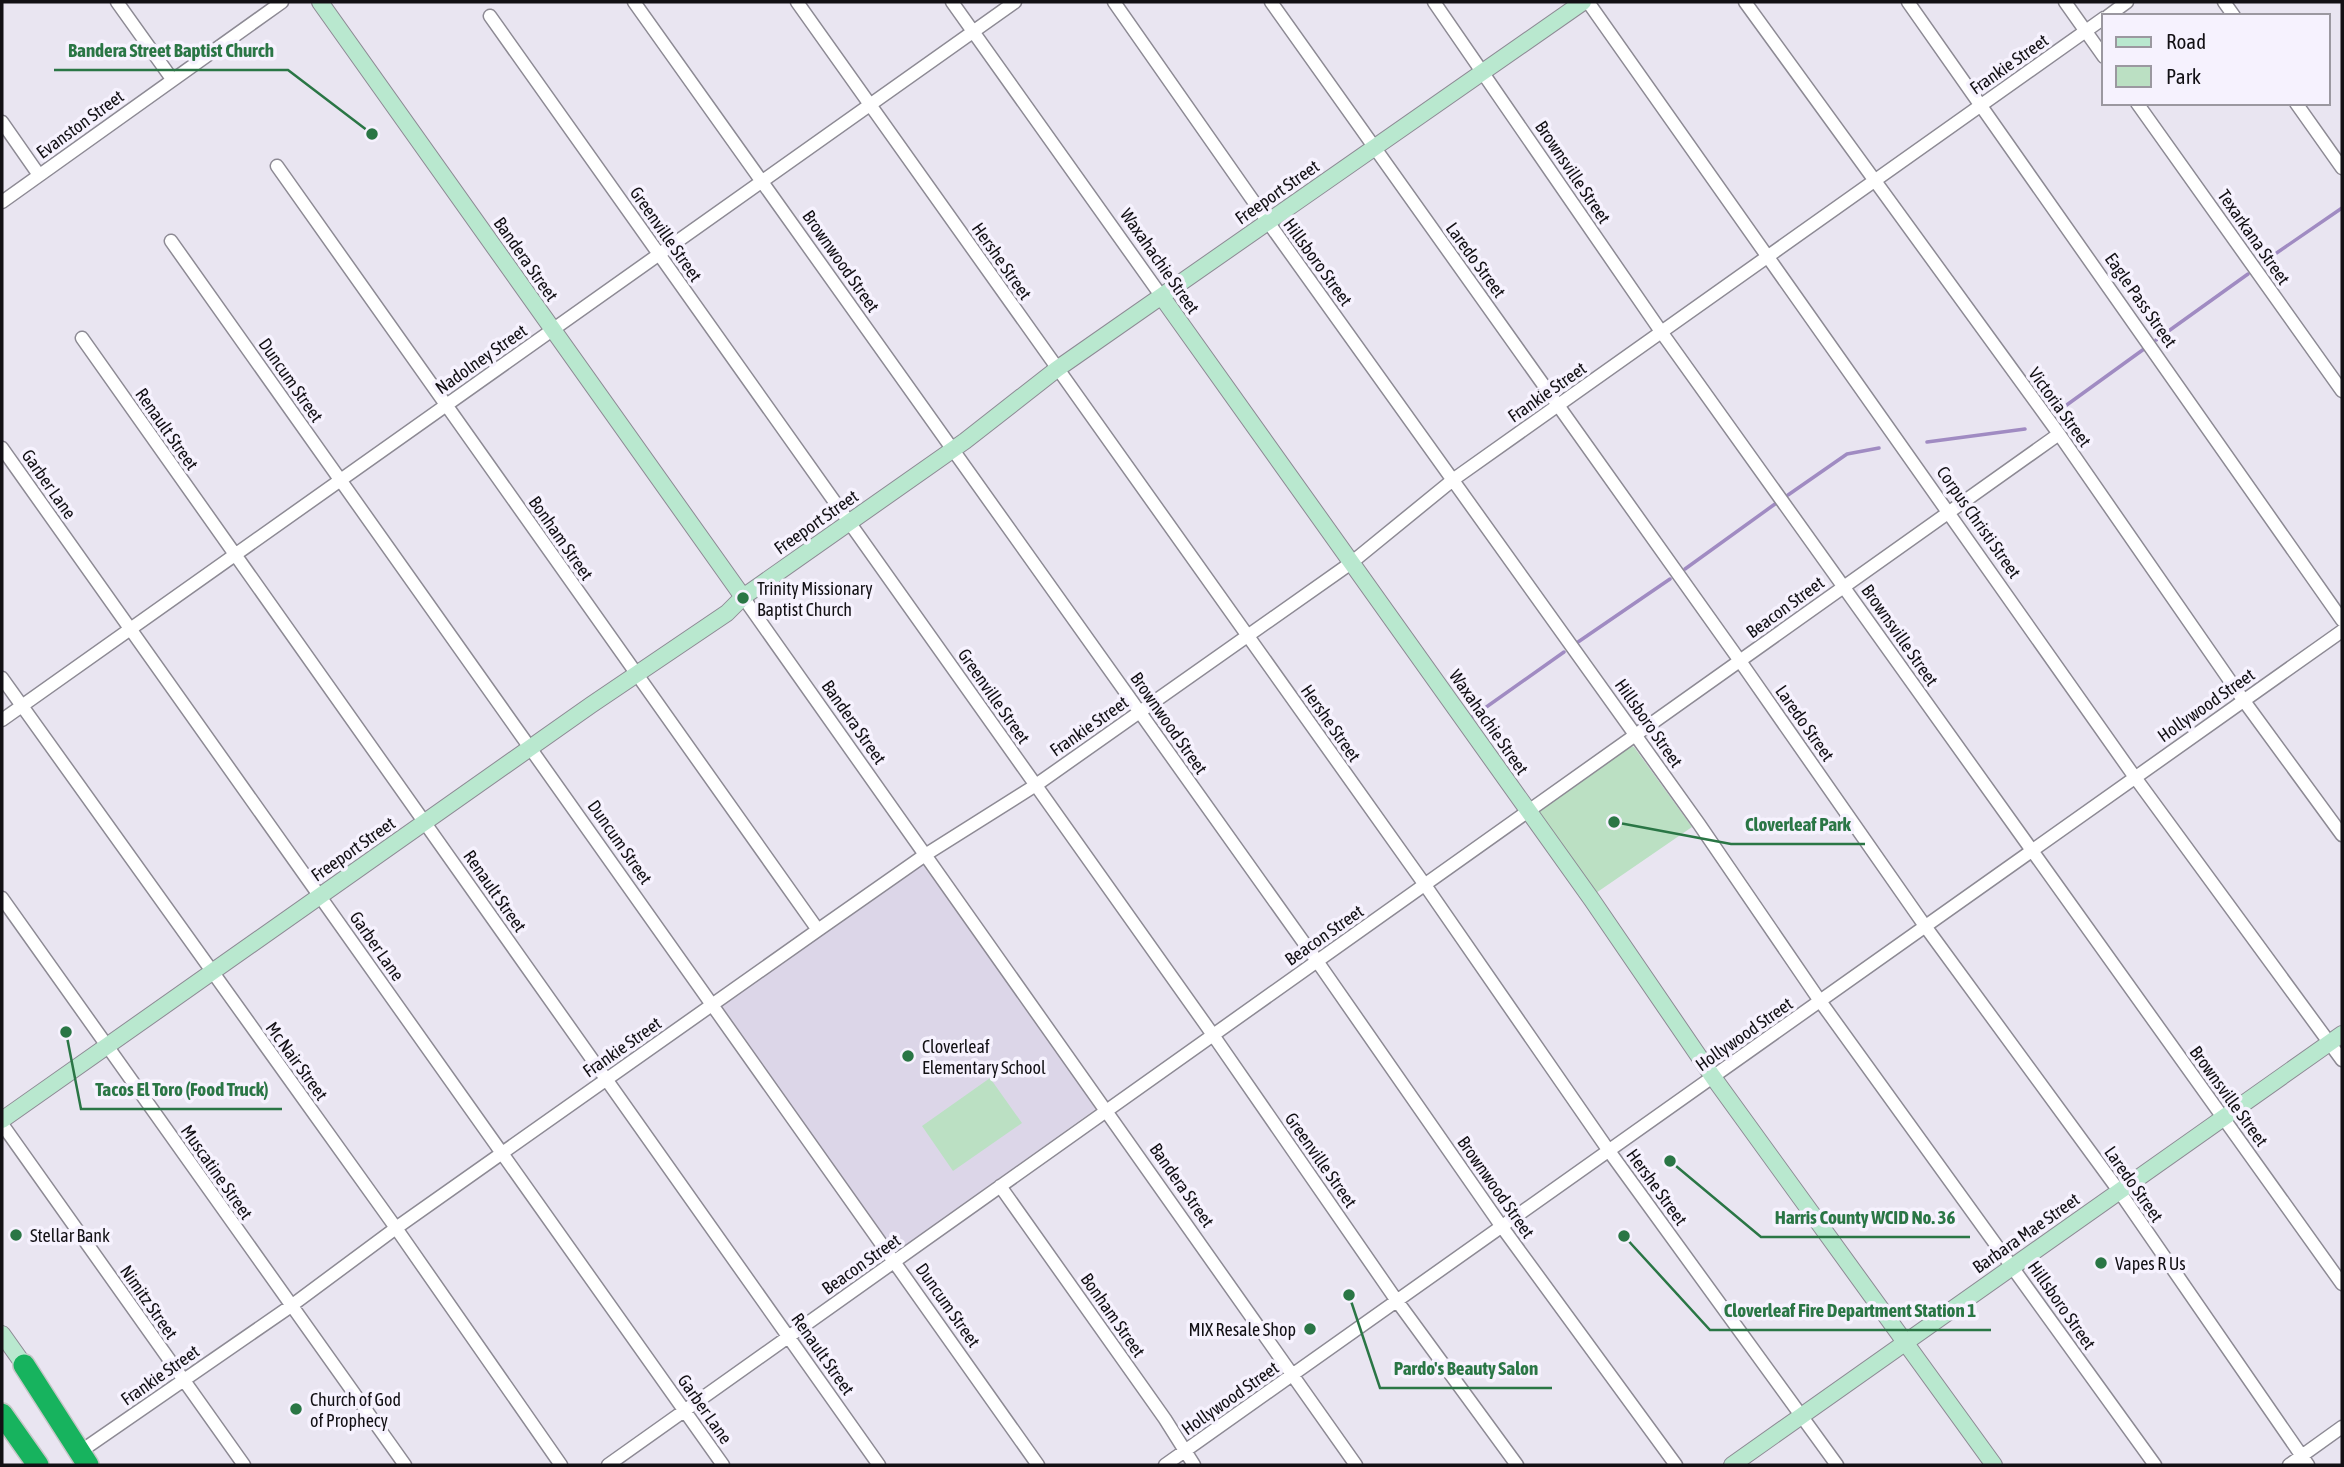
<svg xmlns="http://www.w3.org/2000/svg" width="2344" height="1467" viewBox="0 0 2344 1467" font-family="'Asap Condensed',sans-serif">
	<rect width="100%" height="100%" fill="#e9e5f1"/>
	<path fill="#dcd6e8" d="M 922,862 L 1097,1108 L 895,1253 L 718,1005 Z"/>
	<path fill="#bbe0c3" d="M 1627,744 L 1634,747 L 1692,827 L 1593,895 L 1535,810 Z
		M 990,1078 L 1022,1123 L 953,1171 L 922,1126 Z"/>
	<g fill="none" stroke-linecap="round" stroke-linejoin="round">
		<path stroke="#a08bc2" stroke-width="3.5" d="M 2262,263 L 2342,208
			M 2156,340 L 2248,274
			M 2057,412 L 2144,349
			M 1927,442 L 2025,429
			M 1788,495 L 1847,454 L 1879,448
			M 1685,569 L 1775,504
			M 1578,642 L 1670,579
			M 1468,720 L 1564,652"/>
		<defs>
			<path id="street" d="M 117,2 L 172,79
				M 634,2 L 1317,961 L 1502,1227 L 1676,1465
				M 797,2 L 1425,885 L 1609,1151 L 1837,1465
				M 952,2 L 1162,297
				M 1114,2 L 1268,222 L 1699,824 L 1820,1001 L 2155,1465
				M 1271,2 L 1740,661 L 1925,926 L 2119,1191 L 2308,1465
				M 1434,2 L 1662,333 L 2342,1284
				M 1588,2 L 2134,776 L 2342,1060
				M 1745,2 L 2059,434 L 2244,701 L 2342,835
				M 1908,2 L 2342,620
				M 2065,2 L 2104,57
				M 2224,2 L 2234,16
				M 490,16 L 1213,1035 L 1397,1301 L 1517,1465
				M 2108,16 L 2127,2
				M 2137,103 L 2342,391
				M 2296,103 L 2342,168
				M 2,122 L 39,175
				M 277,166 L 818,930
				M 2,202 L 282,2
				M 171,241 L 1038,1465
				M 82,338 L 879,1465
				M 2,448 L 723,1465
				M 743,597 L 1356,1465
				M 2,678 L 396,1228 L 561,1465
				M 2,720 L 1015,2
				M 2,898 L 405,1465
				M 2,1124 L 244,1465
				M 1000,1186 L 1165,1419 L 1194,1465
				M 84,1449 L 291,1306 L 396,1228 L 818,930 L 925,855 L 1036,785 L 1351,563 L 1454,479 L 2104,18
				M 608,1465 L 2059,434
				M 1165,1465 L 2342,631
				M 2289,1465 L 2342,1427"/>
			<path id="secondary" d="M 320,2 L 743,597
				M 1162,297 L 1592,900 L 1713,1077 L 1994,1465
				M 2,1120 L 591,705 L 727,613 L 743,597 L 965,441 L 1057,369 L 1583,2
				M 2,1334 L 29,1372
				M 1732,1465 L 2342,1034"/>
			<path id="highway" d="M 24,1365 L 88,1465
				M 2,1414 L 38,1465"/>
		</defs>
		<use href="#street" stroke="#8d8a94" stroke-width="15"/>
		<use href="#secondary" stroke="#8d8a94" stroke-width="18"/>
		<use href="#highway" stroke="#c6c6c7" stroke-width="24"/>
		<use href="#street" stroke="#fff" stroke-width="12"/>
		<use href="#secondary" stroke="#b9e8cf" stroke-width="16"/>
		<use href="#highway" stroke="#17b35e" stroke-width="21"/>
	</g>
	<g fill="#2a7645" stroke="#f6f2fe" stroke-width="2.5">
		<circle cx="743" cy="598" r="7"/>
		<circle cx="908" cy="1056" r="7"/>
		<circle cx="16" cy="1235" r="7"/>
		<circle cx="2101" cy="1263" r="7"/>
		<circle cx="1310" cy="1329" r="7"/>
		<circle cx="296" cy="1409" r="7"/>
	</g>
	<g text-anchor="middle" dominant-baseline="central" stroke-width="7" stroke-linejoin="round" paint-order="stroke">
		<g font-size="18" fill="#121014" stroke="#f6f2fe">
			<text transform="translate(2009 64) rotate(-35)">Frankie Street</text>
			<text transform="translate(80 124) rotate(-36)">Evanston Street</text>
			<text transform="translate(1573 172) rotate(56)">Brownsville Street</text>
			<text transform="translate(1277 192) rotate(-35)">Freeport Street</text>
			<text transform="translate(666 234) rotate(55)">Greenville Street</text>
			<text transform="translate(2254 237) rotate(55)">Texarkana Street</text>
			<text transform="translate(526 259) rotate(55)">Bandera Street</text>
			<text transform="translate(1476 260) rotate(54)">Laredo Street</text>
			<text transform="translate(841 261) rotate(55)">Brownwood Street</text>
			<text transform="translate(1002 261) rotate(55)">Hershe Street</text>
			<text transform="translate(1160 261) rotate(55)">Waxahachie Street</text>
			<text transform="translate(1318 262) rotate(54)">Hillsboro Street</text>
			<text transform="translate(2141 300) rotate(55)">Eagle Pass Street</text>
			<text transform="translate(481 359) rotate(-35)">Nadolney Street</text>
			<text transform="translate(291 380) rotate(55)">Duncum Street</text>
			<text transform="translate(1547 392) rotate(-35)">Frankie Street</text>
			<text transform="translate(2060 407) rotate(54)">Victoria Street</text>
			<text transform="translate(167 429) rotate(55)">Renault Street</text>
			<text transform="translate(49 484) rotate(55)">Garber Lane</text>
			<text transform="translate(816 522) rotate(-35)">Freeport Street</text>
			<text transform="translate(1979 522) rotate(55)">Corpus Christi Street</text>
			<text transform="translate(561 538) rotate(55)">Bonham Street</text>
			<text transform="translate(1785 607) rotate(-36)">Beacon Street</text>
			<text transform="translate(1900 635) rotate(55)">Brownsville Street</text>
			<text transform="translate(994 696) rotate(55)">Greenville Street</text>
			<text transform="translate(2206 705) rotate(-35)">Hollywood Street</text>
			<text transform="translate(854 722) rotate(55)">Bandera Street</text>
			<text transform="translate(1489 722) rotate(55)">Waxahachie Street</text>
			<text transform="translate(1169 723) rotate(55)">Brownwood Street</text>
			<text transform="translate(1331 723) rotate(55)">Hershe Street</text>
			<text transform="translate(1649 723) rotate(55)">Hillsboro Street</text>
			<text transform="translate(1805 723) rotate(55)">Laredo Street</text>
			<text transform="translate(1089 726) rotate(-35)">Frankie Street</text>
			<text transform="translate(620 842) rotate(55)">Duncum Street</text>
			<text transform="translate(353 849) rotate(-35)">Freeport Street</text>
			<text transform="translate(495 891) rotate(55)">Renault Street</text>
			<text transform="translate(1324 935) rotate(-35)">Beacon Street</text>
			<text transform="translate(377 946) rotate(55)">Garber Lane</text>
			<text transform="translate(1744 1034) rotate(-35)">Hollywood Street</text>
			<text transform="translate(622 1047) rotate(-35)">Frankie Street</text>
			<text transform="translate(297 1061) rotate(54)">Mc Nair Street</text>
			<text transform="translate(2229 1096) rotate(54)">Brownsville Street</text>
			<text transform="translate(1321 1160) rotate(55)">Greenville Street</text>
			<text transform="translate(217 1172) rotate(55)">Muscatine Street</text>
			<text transform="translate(2134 1184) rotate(55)">Laredo Street</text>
			<text transform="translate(1182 1185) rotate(55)">Bandera Street</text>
			<text transform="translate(1496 1187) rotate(55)">Brownwood Street</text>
			<text transform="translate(1657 1187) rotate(54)">Hershe Street</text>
			<text transform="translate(2026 1233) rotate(-35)">Barbara Mae Street</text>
			<text transform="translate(861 1264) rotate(-35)">Beacon Street</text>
			<text transform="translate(149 1302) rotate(55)">Nimitz Street</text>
			<text transform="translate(948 1305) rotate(55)">Duncum Street</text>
			<text transform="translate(2062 1305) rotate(55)">Hillsboro Street</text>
			<text transform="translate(1113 1315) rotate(55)">Bonham Street</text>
			<text transform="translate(823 1354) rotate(55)">Renault Street</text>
			<text transform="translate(160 1375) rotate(-35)">Frankie Street</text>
			<text transform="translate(1230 1398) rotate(-35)">Hollywood Street</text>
			<text transform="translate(705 1409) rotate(55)">Garber Lane</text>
		</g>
		<g font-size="18" fill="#121014" stroke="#f6f2fe" text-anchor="start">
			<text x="757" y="588">Trinity Missionary<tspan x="757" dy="21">Baptist Church</tspan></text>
			<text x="922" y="1046">Cloverleaf<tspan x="922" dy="21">Elementary School</tspan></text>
			<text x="30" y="1235">Stellar Bank</text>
			<text x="2115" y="1263">Vapes R Us</text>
			<text x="1296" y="1329" text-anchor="end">MIX Resale Shop</text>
			<text x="310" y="1399">Church of God<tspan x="310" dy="21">of Prophecy</tspan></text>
		</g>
	</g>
	<path fill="none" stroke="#2a7645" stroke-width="2.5" d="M372 134L288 70H54M1614 822L1731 844H1865M66 1032L81 1109H282M1670 1161L1761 1237H1970M1624 1236L1710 1330H1991M1349 1295L1380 1388H1552"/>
	<g fill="#2a7645" stroke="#f6f2fe" stroke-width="2.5">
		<circle cx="372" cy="134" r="7"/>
		<circle cx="1614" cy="822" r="7"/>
		<circle cx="66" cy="1032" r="7"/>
		<circle cx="1670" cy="1161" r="7"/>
		<circle cx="1624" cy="1236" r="7"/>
		<circle cx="1349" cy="1295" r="7"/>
	</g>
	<g font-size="19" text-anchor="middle" font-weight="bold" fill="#2a7645" stroke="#f6f2fe" stroke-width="7" stroke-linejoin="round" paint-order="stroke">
		<text x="171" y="57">Bandera Street Baptist Church</text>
		<text x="1798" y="831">Cloverleaf Park</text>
		<text x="182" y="1096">Tacos El Toro (Food Truck)</text>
		<text x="1865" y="1224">Harris County WCID No. 36</text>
		<text x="1850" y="1317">Cloverleaf Fire Department Station 1</text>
		<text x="1466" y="1375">Pardo's Beauty Salon</text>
	</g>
	<rect width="2344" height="1467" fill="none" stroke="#121014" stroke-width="7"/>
	<rect x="2102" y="14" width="228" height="91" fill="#f6f2fe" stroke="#9b98a0" stroke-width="2"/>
	<rect x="2116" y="37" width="35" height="10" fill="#b9e8cf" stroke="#9b98a0" stroke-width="2"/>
	<text x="2166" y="49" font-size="21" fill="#121014">Road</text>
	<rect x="2116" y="66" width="35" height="21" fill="#bbe0c3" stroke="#9b98a0" stroke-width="2"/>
	<text x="2166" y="84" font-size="21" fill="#121014">Park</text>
</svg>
